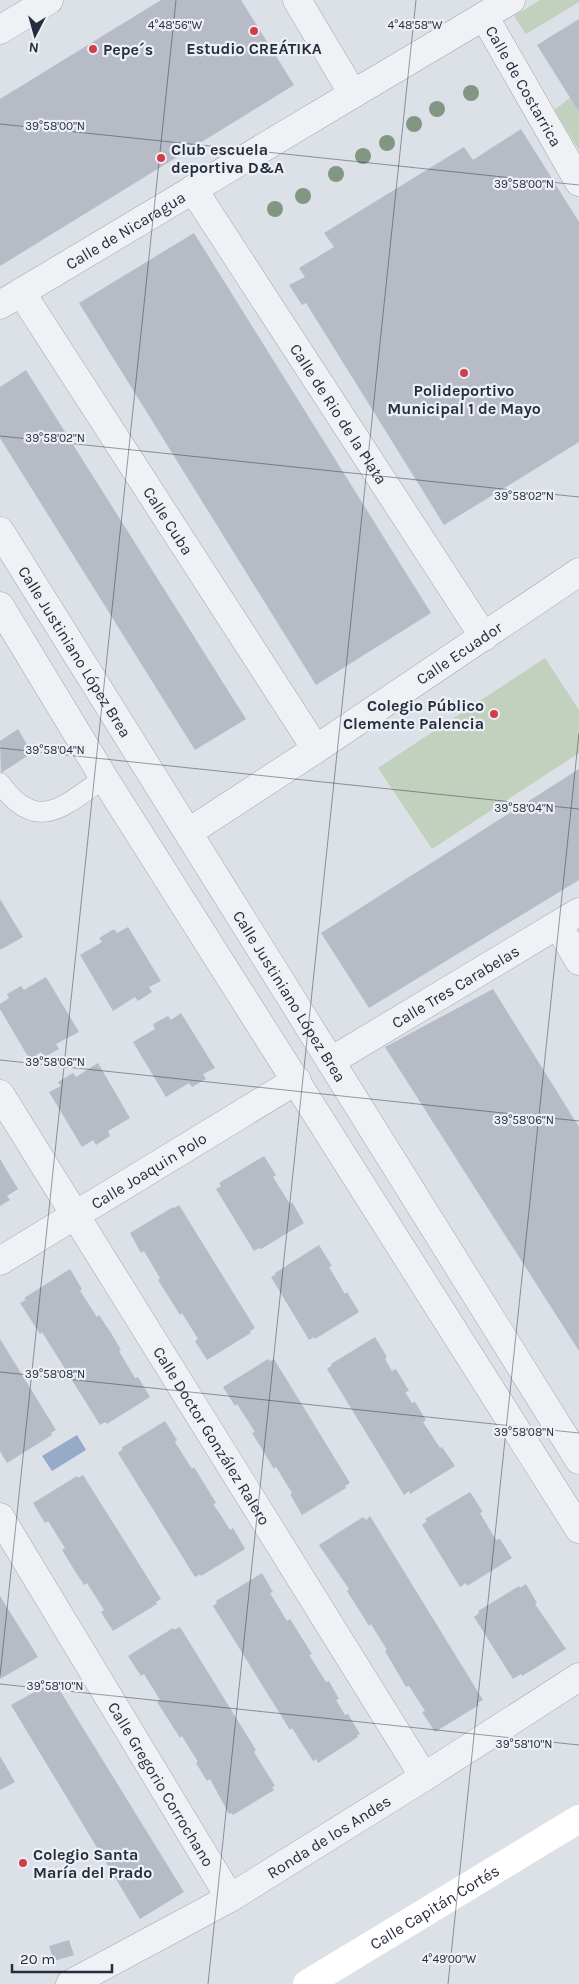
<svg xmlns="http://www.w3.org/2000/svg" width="579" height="1984" viewBox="0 0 579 1984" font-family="Karla,sans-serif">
	<rect width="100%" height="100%" fill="#dce0e7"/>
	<path fill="#c1d1bd" d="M 540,0 L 579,0 L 579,2 L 526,34 L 514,16 Z
		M 570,98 L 579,112 L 579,150 L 554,110 Z
		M 545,658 L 579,710 L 579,753 L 432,849 L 378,768 Z"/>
	<path fill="#96abc8" d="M 77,1435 L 86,1450 L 52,1471 L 42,1456 Z"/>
	<path fill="#b7bbc6" d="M 161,0 L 241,0 L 294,85 L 0,266 L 0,99 Z
		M 579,19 L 579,112 L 537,45 Z
		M 521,129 L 579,222 L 579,442 L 444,525 L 306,303 L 302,305 L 289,285 L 305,277 L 299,268 L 334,247 L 324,233 L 464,147 L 473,160 Z
		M 194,233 L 431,613 L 316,685 L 79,303 Z
		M 26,370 L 246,719 L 195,750 L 0,438 L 0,387 Z
		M 18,729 L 32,753 L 1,773 L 0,741 Z
		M 579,769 L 579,880 L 369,1008 L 321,933 Z
		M 0,899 L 23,937 L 0,950 Z
		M 128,927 L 161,981 L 149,987 L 152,992 L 138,1001 L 135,997 L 113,1011 L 80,955 L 102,942 L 99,938 L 114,929 L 117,933 Z
		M 46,977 L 79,1032 L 56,1044 L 59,1049 L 44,1057 L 41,1052 L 30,1060 L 0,1009 L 0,1004 L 9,998 L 7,994 L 21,986 L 24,990 Z
		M 493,989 L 579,1127 L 579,1351 L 385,1047 Z
		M 181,1013 L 215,1068 L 203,1074 L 206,1079 L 192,1087 L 189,1083 L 166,1097 L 133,1042 L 155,1029 L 153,1024 L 168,1016 L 171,1020 Z
		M 98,1063 L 130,1118 L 108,1131 L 110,1136 L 96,1145 L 93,1140 L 82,1147 L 49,1092 L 61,1086 L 58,1082 L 73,1073 L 76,1077 Z
		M 264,1156 L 276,1175 L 273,1177 L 290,1204 L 292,1202 L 304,1223 L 261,1249 L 259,1248 L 254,1251 L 216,1189 L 221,1186 L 219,1183 Z
		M 0,1159 L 18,1189 L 7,1196 L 10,1200 L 0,1206 Z
		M 179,1205 L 255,1328 L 250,1331 L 251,1333 L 207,1360 L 195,1341 L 198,1339 L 182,1313 L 180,1315 L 158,1280 L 160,1278 L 144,1251 L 141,1253 L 130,1233 L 173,1207 L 175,1208 Z
		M 319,1245 L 332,1266 L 329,1267 L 345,1294 L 347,1292 L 359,1312 L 315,1339 L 314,1337 L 309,1340 L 271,1277 L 276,1274 L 275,1273 Z
		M 70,1269 L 82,1289 L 80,1291 L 97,1317 L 99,1315 L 111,1333 L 121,1350 L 119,1351 L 135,1378 L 138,1377 L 150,1397 L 107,1424 L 105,1422 L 100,1425 L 42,1332 L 40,1334 L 20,1303 L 26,1300 L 24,1298 Z
		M 375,1337 L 387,1357 L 385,1359 L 392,1371 L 396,1369 L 409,1391 L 405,1392 L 412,1403 L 415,1402 L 426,1420 L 423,1422 L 440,1448 L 442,1447 L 455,1466 L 410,1494 L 409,1491 L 404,1495 L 327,1369 L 332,1365 L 331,1364 Z
		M 0,1339 L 56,1430 L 51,1433 L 52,1435 L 7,1463 L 0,1451 Z
		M 268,1359 L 270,1361 L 274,1359 L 350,1483 L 345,1486 L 346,1488 L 302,1515 L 290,1494 L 292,1493 L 276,1467 L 274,1469 L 252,1433 L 255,1432 L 237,1404 L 235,1406 L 223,1387 Z
		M 165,1421 L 177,1440 L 175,1442 L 192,1469 L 194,1467 L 216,1503 L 213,1504 L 222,1517 L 230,1530 L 233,1528 L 245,1549 L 201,1576 L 200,1574 L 195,1577 L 118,1453 L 123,1449 L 121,1448 Z
		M 83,1475 L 161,1599 L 156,1602 L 157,1604 L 113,1631 L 101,1612 L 104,1610 L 87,1583 L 84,1585 L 73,1568 L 62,1550 L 65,1548 L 48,1521 L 45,1523 L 33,1503 L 77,1476 L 78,1478 Z
		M 470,1492 L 483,1512 L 480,1513 L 496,1540 L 500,1539 L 512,1558 L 467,1586 L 466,1583 L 460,1587 L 422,1525 L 427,1521 L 425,1519 Z
		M 370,1516 L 483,1700 L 478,1703 L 479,1705 L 435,1732 L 422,1712 L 425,1711 L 409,1686 L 406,1687 L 385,1651 L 387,1650 L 371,1624 L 369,1626 L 347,1591 L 349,1589 L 319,1545 L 363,1517 L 366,1520 Z
		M 262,1573 L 273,1592 L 270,1593 L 287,1621 L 290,1619 L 312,1654 L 309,1655 L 326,1682 L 329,1681 L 339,1699 L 336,1700 L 345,1715 L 348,1714 L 360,1734 L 357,1735 L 358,1737 L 318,1763 L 316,1759 L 313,1761 L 292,1728 L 290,1730 L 213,1606 L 217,1603 L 216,1601 Z
		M 526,1584 L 537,1603 L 535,1604 L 566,1649 L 522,1676 L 521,1674 L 513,1679 L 474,1617 L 479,1613 L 478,1611 L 519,1586 L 520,1588 Z
		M 0,1596 L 38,1657 L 0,1679 Z
		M 180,1627 L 256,1750 L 254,1752 L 275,1786 L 272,1787 L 274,1790 L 233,1815 L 231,1813 L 229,1814 L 210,1779 L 207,1781 L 196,1763 L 198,1762 L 182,1736 L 180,1738 L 157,1702 L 160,1700 L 144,1674 L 141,1676 L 128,1656 L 173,1628 L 174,1630 Z
		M 54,1681 L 184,1892 L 140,1919 L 11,1705 Z
		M 0,1756 L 15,1782 L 0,1790 Z
		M 69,1940 L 74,1955 L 54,1961 L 49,1946 Z"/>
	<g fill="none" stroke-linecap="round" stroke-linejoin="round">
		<defs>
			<path id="service" d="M 0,783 C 37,835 64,806 104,778"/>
			<g id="pedestrian">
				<path id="s1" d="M 511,0 L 484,16 L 579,182"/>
				<path id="s2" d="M 193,189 L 484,637"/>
				<path id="s3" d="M 21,292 L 316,749"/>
				<path id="s4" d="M 189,832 L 316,749 L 579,572"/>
				<path d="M 558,925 L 579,961"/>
				<path id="s5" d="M 331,1061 L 579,912"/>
			</g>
			<g id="minor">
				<path d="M 353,94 L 484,16"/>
				<path id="s6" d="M 0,305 L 353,94 L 297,0"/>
				<path id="s7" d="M 0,1094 L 424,1777"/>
				<path id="s8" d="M 0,1261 L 297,1080"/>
				<path id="s9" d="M 0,1517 L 230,1898"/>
				<path id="s10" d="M 70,1984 L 230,1898 L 424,1777 L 579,1677"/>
			</g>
			<g id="tertiary">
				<path d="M 0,30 L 49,0"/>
				<path id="s11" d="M 0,531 L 579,1460"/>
				<path d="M 0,606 L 104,778 L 579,1529"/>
			</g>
		</defs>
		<use href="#service" stroke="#a2a7b1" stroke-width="21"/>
		<use href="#pedestrian" stroke="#a2a7b1" stroke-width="29"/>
		<use href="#minor" stroke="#a2a7b1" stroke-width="29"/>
		<use href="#tertiary" stroke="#a2a7b1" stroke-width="29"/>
		<use href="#service" stroke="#eff1f5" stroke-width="20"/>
		<use href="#pedestrian" stroke="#eff1f5" stroke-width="28"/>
		<use href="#minor" stroke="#eff1f5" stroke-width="28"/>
		<use href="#tertiary" stroke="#eff1f5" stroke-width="28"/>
		<path stroke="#fff" stroke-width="28" id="s12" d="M 307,1984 L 579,1819"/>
	</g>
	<g fill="#829684">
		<circle cx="471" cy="93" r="8"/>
		<circle cx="437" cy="109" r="8"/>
		<circle cx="414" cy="124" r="8"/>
		<circle cx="387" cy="143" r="8"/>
		<circle cx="363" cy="156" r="8"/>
		<circle cx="336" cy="174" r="8"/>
		<circle cx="303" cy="196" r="8"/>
		<circle cx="275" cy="209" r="8"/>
	</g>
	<path fill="none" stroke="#262d3d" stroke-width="1" stroke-opacity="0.45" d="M 0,124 L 579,185M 0,436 L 579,497M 0,748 L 579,809M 0,1060 L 579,1121M 0,1372 L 579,1433M 0,1676 L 176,0M 0,1684 L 579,1745M 208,1984 L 416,0M 448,1984 L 579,733"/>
	<g fill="#cf3e4a" stroke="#eceff4" stroke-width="2">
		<circle cx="254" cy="31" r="5"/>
		<circle cx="93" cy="49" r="5"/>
		<circle cx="161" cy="158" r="5"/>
		<circle cx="464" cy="373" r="5"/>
		<circle cx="494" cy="714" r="5"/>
		<circle cx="23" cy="1863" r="5"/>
	</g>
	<g text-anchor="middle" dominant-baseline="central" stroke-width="4.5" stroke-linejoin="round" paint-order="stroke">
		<g font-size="16" font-weight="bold" fill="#262d3d" stroke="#eceff4" text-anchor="start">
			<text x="254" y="48" text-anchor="middle">Estudio CREÁTIKA</text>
			<text x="103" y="49">Pepe´s</text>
			<text x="171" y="149">Club escuela<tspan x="171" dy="18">deportiva D&amp;A</tspan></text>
			<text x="464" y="390" text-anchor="middle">Polideportivo<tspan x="464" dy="18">Municipal 1 de Mayo</tspan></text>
			<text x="484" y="705" text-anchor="end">Colegio Público<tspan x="484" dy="18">Clemente Palencia</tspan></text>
			<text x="33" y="1854">Colegio Santa<tspan x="33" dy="18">María del Prado</tspan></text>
		</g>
		<g font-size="16" fill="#262d3d" stroke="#eceff4">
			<text stroke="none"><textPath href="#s1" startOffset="112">Calle de Costarrica</textPath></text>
			<text stroke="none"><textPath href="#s6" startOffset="146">Calle de Nicaragua</textPath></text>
			<text stroke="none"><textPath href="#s2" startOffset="268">Calle de Rio de la Plata</textPath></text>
			<text stroke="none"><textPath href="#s3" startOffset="272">Calle Cuba</textPath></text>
			<text stroke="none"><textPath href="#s11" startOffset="142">Calle Justiniano López Brea</textPath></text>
			<text stroke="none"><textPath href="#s4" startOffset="324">Calle Ecuador</textPath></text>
			<text stroke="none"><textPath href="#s5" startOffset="145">Calle Tres Carabelas</textPath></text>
			<text stroke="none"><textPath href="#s11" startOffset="548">Calle Justiniano López Brea</textPath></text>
			<text stroke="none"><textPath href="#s8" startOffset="174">Calle Joaquin Polo</textPath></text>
			<text stroke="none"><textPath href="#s7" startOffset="402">Calle Doctor González Ralero</textPath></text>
			<text stroke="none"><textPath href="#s9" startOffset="312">Calle Gregorio Corrochano</textPath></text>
			<text stroke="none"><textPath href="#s10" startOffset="298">Ronda de los Andes</textPath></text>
			<text stroke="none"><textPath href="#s12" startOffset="149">Calle Capitán Cortés</textPath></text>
		</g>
	</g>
	<g font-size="12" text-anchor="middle" fill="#262d3d" stroke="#eceff4" stroke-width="4.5" stroke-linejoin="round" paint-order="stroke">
		<text x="175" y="29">4°48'56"W</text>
		<text x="415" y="29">4°48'58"W</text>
		<text x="55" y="130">39°58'00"N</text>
		<text x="524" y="188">39°58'00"N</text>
		<text x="55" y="442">39°58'02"N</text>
		<text x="524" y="500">39°58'02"N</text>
		<text x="55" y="754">39°58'04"N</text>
		<text x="524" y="812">39°58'04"N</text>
		<text x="55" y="1066">39°58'06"N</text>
		<text x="524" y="1124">39°58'06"N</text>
		<text x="55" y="1378">39°58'08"N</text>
		<text x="524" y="1436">39°58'08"N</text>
		<text x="55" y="1690">39°58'10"N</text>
		<text x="524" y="1748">39°58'10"N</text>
		<text x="449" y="1963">4°49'00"W</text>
	</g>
	<g transform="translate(35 35) rotate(186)" stroke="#eceff4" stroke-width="4" paint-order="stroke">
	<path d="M0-4L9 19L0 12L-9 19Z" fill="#262d3d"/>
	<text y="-8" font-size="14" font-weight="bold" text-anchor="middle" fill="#262d3d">N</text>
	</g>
	<path d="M12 1964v8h100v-8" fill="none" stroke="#262d3d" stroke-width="2.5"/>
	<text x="20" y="1964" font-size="15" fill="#262d3d" stroke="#eceff4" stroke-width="4" paint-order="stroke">20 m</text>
</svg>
